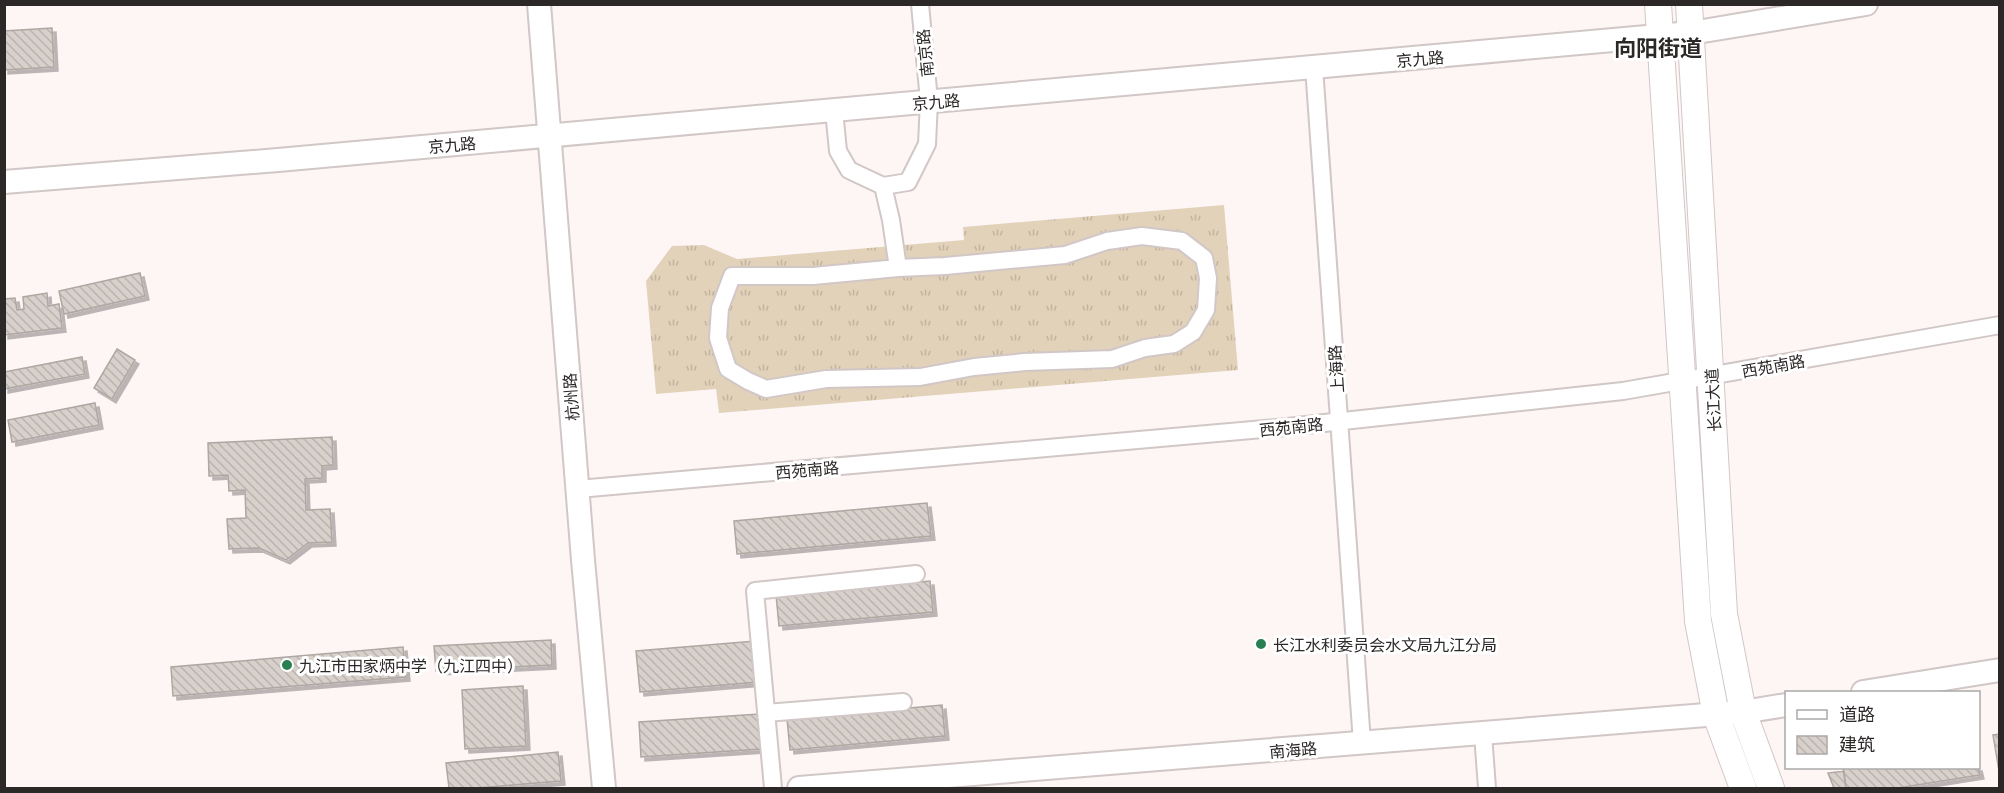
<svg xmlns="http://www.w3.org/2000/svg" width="2004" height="793" viewBox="0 0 2004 793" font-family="Georgia,'Noto Sans SC',serif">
	<defs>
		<pattern id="grass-tufts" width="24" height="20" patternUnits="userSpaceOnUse" patternTransform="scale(1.5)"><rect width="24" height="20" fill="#e3d2ba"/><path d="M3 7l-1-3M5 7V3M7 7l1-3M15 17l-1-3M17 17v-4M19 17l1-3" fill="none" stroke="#c3b4a0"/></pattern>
		<pattern id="building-back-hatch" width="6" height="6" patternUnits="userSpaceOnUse" patternTransform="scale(1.5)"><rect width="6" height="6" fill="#d8d0cb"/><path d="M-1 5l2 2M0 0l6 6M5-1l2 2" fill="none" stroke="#bab3ae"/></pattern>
		<filter id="shadow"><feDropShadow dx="4" dy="4" stdDeviation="0" flood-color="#0004"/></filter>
	</defs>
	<rect width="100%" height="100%" fill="#fef6f5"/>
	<path fill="url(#grass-tufts)" d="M 1224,205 L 1238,370 L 719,413 L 716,389 L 656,394 L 646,281 L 672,246 L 704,245 L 737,259 L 964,240 L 963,227 Z"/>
	<path fill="url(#building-back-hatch)" stroke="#aea7a2" stroke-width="1.5" filter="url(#shadow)" d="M 52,28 L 54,67 L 4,70 L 4,31 Z
		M 140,273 L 145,296 L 64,314 L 59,291 Z
		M 47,293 L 48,306 L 59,304 L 62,328 L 4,335 L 4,299 L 15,298 L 17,310 L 24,309 L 23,297 Z
		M 117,349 L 135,360 L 112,399 L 94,388 Z
		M 82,357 L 85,374 L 4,389 L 4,372 Z
		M 95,403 L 99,425 L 12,442 L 8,420 Z
		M 332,437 L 333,465 L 322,466 L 322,478 L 305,479 L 306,510 L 330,509 L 332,542 L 308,543 L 286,560 L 259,548 L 229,549 L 227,519 L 246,518 L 245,490 L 229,491 L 228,475 L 209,476 L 208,443 Z
		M 927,503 L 931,536 L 737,554 L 734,521 Z
		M 930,581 L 933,612 L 779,626 L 776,595 Z
		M 551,640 L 552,665 L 436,671 L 434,646 Z
		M 755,641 L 759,682 L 640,692 L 636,651 Z
		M 403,647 L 406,677 L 173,696 L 171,667 Z
		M 523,686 L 526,746 L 465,749 L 462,690 Z
		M 942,705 L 945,736 L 790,750 L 787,719 Z
		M 759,714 L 761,749 L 641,757 L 639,722 Z
		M 2000,734 L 2000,771 L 1999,771 L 1993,735 Z
		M 558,752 L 561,781 L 477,788 L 449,788 L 446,763 Z
		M 1978,767 L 1980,775 L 1898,788 L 1846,788 L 1843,768 Z
		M 1844,771 L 1846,788 L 1834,788 L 1828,773 Z"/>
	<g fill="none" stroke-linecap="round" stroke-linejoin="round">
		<defs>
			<path id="street" d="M 1314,67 L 1362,743
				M 834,110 L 838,151 L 849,170 L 883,186 L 891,220 L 898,268 L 813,276 L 732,276 L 720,308 L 718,338 L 728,369 L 748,381 L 766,389 L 826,379 L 920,377 L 974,367 L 1025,362 L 1112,359 L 1145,348 L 1174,344 L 1193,332 L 1206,310 L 1208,278 L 1204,258 L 1182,241 L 1142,236 L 1107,241 L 1065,255 L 945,266 L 898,268
				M 883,186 L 908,182 L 927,144 L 929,101 L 920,4
				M 578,489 L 1287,427 L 1623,391 L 2000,325
				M 766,713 L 903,702
				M 1483,734 L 1487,788
				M 773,788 L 755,591 L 916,574"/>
			<path id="secondary" d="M 539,4 L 583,560 L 604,788
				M 4,182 L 278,160 L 1691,33 L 1866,4
				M 1863,692 L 2000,670
				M 799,788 L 1743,712 L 1786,705"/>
			<path id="primary" d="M 1658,4 L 1698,621 L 1716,715 L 1743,788
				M 1689,4 L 1724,614 L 1743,712 L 1771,788"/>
		</defs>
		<use href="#street" stroke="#d1c7c6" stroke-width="20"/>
		<use href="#secondary" stroke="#d1c7c6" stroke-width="26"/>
		<use href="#primary" stroke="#d1c7c6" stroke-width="28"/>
		<use href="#street" stroke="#fff" stroke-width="16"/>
		<use href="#secondary" stroke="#fff" stroke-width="22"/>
		<use href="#primary" stroke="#fff" stroke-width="26"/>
	</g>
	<g fill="#297e52" stroke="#fff" stroke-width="2">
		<circle cx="1261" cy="644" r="6"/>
		<circle cx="287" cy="665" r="6"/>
	</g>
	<g text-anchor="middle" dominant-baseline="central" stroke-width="6" stroke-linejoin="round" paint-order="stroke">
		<g font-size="16" fill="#2c2827" stroke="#fff">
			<text transform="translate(924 53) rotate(-96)">南京路</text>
			<text transform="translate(1420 58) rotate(-5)">京九路</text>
			<text transform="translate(936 101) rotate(-5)">京九路</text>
			<text transform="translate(452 144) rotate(-5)">京九路</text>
			<text transform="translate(1773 365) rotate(-10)">西苑南路</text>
			<text transform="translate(1335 369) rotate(-94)">上海路</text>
			<text transform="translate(570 397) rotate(-94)">杭州路</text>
			<text transform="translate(1712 400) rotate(-93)">长江大道</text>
			<text transform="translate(1291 426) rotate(-6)">西苑南路</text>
			<text transform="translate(807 469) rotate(-5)">西苑南路</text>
			<text transform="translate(1293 749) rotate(-5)">南海路</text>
		</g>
		<g font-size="16" fill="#2c2827" stroke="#fff" text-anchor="start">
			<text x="1273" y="644">长江水利委员会水文局九江分局</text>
			<text x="299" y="665">九江市田家炳中学（九江四中）</text>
		</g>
		<g font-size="22" font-weight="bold" fill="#2c2827" stroke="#fff">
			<text x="1658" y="46">向阳街道</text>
		</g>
	</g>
	<rect width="2004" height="793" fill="none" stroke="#2c2827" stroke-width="12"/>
	<rect x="1785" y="691" width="195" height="78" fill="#ffffff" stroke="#aba9a9" stroke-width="1.5"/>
	<rect x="1797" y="710" width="30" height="9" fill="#ffffff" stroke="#aba9a9" stroke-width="1.5"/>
	<text x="1839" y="721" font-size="18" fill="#2c2827">道路</text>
	<rect x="1797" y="736" width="30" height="18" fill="url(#building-back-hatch)" stroke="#aba9a9" stroke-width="1.5"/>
	<text x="1839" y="751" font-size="18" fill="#2c2827">建筑</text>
</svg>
